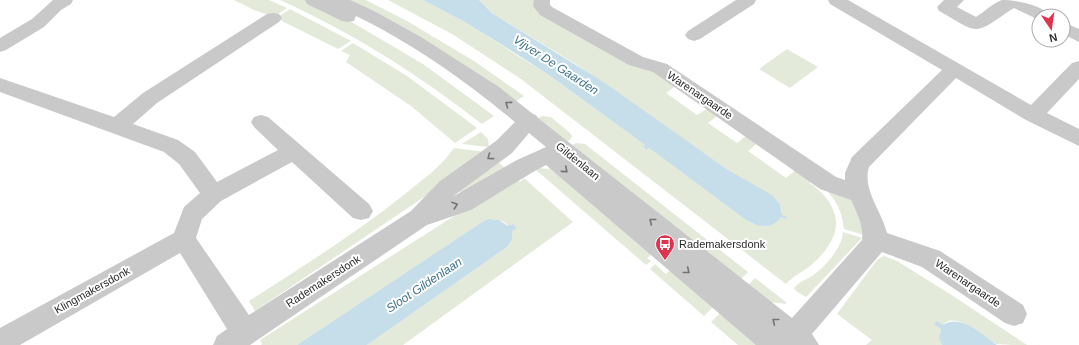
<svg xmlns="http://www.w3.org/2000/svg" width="1079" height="345" viewBox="0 0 1079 345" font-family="Arial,sans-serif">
	<rect width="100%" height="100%" fill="#fff"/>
	<path fill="#e3ead9" d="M 234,0 L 269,0 L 287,8 L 274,17 L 254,10 Z
		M 280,0 L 306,0 L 355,24 L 423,64 L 494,116 L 482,124 C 419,75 353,33 280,0 Z
		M 344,0 L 366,0 L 407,21 L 474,61 L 524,96 L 513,103 Z
		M 388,0 L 423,0 L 463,21 L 553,78 L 645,145 L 643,148 L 646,150 L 649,148 L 749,222 C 760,227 775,228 781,217 L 786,219 L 786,216 L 782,215 L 781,207 L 776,199 L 728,170 L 574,63 L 492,13 L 479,0 L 536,0 L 657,71 L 677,85 L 666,93 L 697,115 L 710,107 L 720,114 L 708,123 L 737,143 L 747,135 L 760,141 L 748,151 L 786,178 L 797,169 L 813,179 L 810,183 C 845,209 844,237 811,265 C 803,272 794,275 786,284 L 521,79 L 452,34 Z
		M 290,9 L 351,41 L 338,49 L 276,18 Z
		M 353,43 L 407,76 L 477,128 L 455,143 L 411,106 L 346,62 L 350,55 L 341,51 Z
		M 787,49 L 818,67 L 790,88 L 759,69 Z
		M 542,116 L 551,117 L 570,133 L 572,136 L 570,140 L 564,144 L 535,120 Z
		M 481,132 L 488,139 L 489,147 L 462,144 Z
		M 576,143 L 585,144 L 748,272 L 737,283 L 569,147 Z
		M 454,148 L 486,152 L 433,191 L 255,311 L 249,301 C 302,267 355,234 405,194 C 422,180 441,167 454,148 Z
		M 497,161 L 505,168 L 461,193 L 459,191 Z
		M 536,168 L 553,169 L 656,251 L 647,258 L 651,261 L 646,265 L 536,170 Z
		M 515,177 L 520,182 L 524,178 L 573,222 L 403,345 L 367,345 L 507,247 L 512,240 C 511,236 510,231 509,227 C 504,218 489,218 482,222 L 297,345 L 261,345 L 262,344 L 260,340 Z
		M 823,187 L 848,198 L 857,205 L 864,235 L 844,229 C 842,211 836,199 823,187 Z
		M 843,232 L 862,238 L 806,297 L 796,291 L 794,288 C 799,282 805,280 812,276 C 825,267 842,248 843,232 Z
		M 884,256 L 897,261 L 950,294 L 1027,345 C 1018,345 1003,345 996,344 C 984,339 953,307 942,327 C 939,332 940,340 942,345 L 866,345 L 872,340 L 837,314 L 877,260 Z
		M 655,264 L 666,274 L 670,270 L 718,302 L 704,316 L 650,269 Z
		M 755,278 L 786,302 L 786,304 L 769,302 L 744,289 Z
		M 725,308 L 769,345 L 738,345 L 711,322 Z"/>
	<path fill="#c6dee9" d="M 423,0 L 479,0 L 492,13 L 605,83 L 728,170 L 772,195 L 780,204 L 782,215 L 786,216 L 786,219 L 781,217 C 773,230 757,227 746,220 L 649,148 L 646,150 L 643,147 L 645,145 L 553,78 L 518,55 L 463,21 Z
		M 489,219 L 499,220 L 508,226 L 514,224 L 516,229 L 512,231 L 512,240 L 507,247 L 367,345 L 297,345 L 482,222 Z
		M 937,321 L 943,325 C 961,313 982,335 997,345 L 942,345 L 939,338 L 941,329 L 934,324 Z"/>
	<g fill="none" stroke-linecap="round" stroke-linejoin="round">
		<path fill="#c9c9c9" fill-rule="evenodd" d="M 53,0 L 73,0 L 71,4 L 61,10 L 44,27 L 6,50 L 0,52 L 0,38 L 32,19 Z
			M 305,0 L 350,0 L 374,11 L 421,37 L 499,87 L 533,114 L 536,115 L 538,118 L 792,318 L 862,240 C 864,226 857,213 851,200 L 820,189 L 653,72 L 629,65 L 540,15 L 533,6 L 534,0 L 550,0 L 550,5 L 552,7 L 643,57 L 667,64 L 836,177 L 845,180 L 845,173 L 852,157 L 942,70 L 830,4 L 828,0 L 848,0 L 1031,105 L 1072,63 L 1079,61 L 1079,79 L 1047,113 L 1079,129 L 1079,146 L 1026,120 L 956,78 L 869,167 C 862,189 882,212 887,233 L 940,251 L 1023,305 L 1027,314 L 1023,323 L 1014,326 L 1005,323 L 922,267 L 882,252 L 812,334 L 819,345 L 756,345 L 546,165 L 533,172 L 471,210 L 427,225 L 250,345 L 213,345 L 217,336 L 227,329 L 180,253 L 20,345 L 0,345 L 0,328 L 174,233 L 184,207 L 200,193 L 179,164 L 164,152 L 0,92 L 0,78 L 114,117 L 143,93 L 267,14 L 273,13 L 279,14 L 282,18 L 279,22 L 157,103 L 133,124 L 178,140 L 195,152 L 217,182 L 278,150 L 254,127 L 251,122 L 254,117 L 261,115 L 268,117 L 369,204 L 373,211 L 369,218 L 361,220 L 353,218 L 292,162 L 221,201 L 202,219 L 196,238 L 249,315 L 411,211 L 439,182 L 496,141 L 515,122 C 467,82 412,43 356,16 L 354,21 L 348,22 L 342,21 L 307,4 ZM 529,133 L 546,147 L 517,160 L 452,197 L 512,153 Z
			M 736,0 L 756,0 L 754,4 L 700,39 L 694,41 L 688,39 L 685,35 L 688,31 Z
			M 944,0 L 964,0 L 957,7 L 976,17 C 984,12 993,3 1002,0 C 1016,0 1043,5 1051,16 L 1039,16 L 1039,20 L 1014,8 C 1005,13 985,30 976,29 C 966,29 948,15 939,11 L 937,7 Z
			M 1063,22 L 1079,29 L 1079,42 L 1063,34 Z"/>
	</g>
	<defs><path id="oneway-chevron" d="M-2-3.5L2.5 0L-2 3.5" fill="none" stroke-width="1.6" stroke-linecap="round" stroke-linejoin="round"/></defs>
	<g stroke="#737373">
		<use href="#oneway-chevron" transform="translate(508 104) rotate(-143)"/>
		<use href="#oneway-chevron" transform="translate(490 157) rotate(144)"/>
		<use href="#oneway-chevron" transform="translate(565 170) rotate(40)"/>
		<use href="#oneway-chevron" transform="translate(455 205) rotate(-19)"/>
		<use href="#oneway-chevron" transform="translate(652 221) rotate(-141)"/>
		<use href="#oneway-chevron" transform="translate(687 271) rotate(39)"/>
		<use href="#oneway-chevron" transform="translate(775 321) rotate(-141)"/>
	</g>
	<defs>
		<symbol id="bus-pin" viewBox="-11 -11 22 30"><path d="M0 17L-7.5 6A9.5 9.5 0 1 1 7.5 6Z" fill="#df324c" stroke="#fff"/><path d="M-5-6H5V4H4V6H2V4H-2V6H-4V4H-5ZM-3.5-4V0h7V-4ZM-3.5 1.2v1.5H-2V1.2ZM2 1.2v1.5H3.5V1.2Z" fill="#fff"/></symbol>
	</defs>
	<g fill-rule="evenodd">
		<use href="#bus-pin" x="654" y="233" width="22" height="30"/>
	</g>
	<g text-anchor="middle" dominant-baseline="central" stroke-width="4" stroke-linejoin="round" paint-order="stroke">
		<g font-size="11" fill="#2c2c2c" stroke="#fff">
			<text transform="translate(700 95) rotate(34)">Warenargaarde</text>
			<text transform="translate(578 161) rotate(39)">Gildenlaan</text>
			<text transform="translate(323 281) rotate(-33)">Rademakersdonk</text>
			<text transform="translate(968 283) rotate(34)">Warenargaarde</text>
			<text transform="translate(92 290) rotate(-29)">Klingmakersdonk</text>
		</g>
		<g font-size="11" fill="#2c2c2c" stroke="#fff" text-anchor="start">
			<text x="679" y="244">Rademakersdonk</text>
		</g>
		<g font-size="12" font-style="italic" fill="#3d738b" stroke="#fff">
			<text transform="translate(556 65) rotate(33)">Vijver De Gaarden</text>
			<text transform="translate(424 285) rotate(-34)">Sloot Gildenlaan</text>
		</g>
	</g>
	<g transform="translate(1051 28) rotate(167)"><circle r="19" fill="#ffffff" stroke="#ababab"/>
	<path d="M0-3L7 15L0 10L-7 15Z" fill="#df324c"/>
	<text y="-6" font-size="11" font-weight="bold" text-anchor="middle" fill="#2c2c2c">N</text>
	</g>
</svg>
